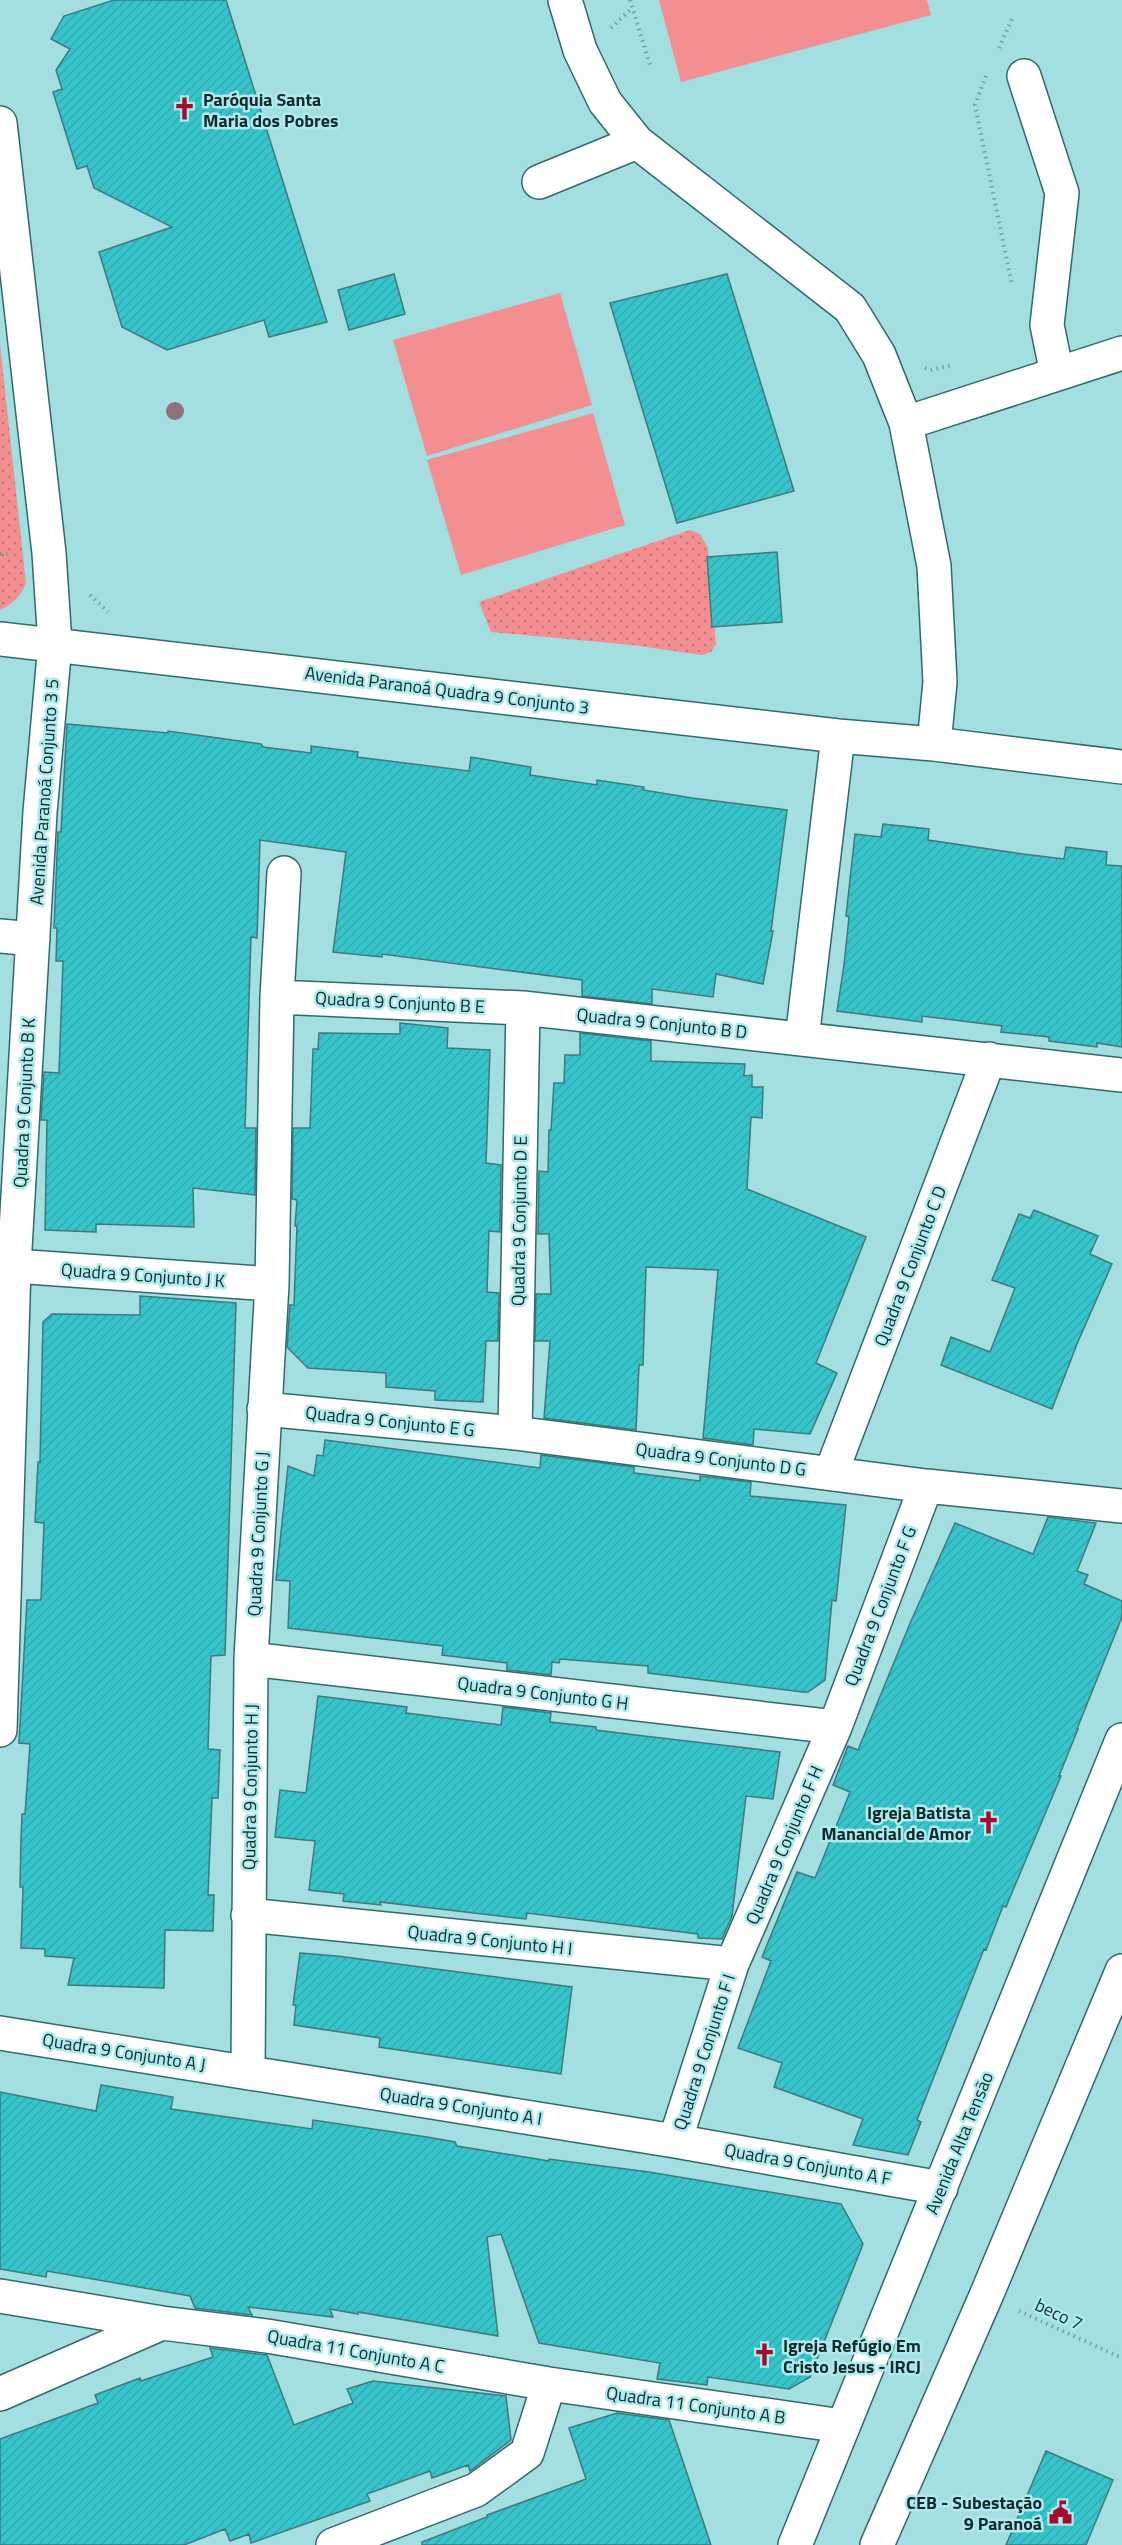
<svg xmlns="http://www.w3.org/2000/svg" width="1122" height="2545" viewBox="0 0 1122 2545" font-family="'Titillium Web',sans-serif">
	<defs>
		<pattern id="grass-dots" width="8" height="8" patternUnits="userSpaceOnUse" patternTransform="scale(1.5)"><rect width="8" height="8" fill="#f38f90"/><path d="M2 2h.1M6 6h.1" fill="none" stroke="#c47576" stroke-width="1.8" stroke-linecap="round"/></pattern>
		<pattern id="building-hatch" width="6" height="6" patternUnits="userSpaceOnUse" patternTransform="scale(1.5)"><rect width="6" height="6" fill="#37c5cc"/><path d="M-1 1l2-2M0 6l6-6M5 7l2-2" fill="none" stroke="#30a9af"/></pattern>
	</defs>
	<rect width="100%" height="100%" fill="#a3dee1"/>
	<path fill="url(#grass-dots)" d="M 0,344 L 26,583 C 21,596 13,604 0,610 Z
		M 690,530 L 700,534 L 708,548 L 716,644 L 711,652 L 702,655 L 632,645 L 491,632 L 479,602 Z"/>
	<path fill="#f38f90" d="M 659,0 L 927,0 L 931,15 L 681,82 Z
		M 560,293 L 592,405 L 427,456 L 393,340 Z
		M 593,413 L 625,525 L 461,575 L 427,460 Z"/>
	<path fill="url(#building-hatch)" stroke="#3f797c" stroke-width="1.5" d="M 114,0 L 226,0 L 327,322 L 269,337 L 264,320 L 167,350 L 122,327 L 99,252 L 172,227 L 94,188 L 87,166 L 77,169 L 53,92 L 62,89 L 56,70 L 70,49 L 51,39 L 64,16 Z
		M 394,274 L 405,314 L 349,330 L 338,290 Z
		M 727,274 L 794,491 L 677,523 L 610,303 Z
		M 777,552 L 782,622 L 712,627 L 707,557 Z
		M 67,724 L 168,733 L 168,731 L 261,744 L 263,747 L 311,753 L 311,746 L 358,752 L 357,757 L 469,771 L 471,757 L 531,767 L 530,775 L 597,785 L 597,780 L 644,787 L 643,790 L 692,798 L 787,810 L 771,931 L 773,931 L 763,984 L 716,974 L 713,997 L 652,989 L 652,1004 L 582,996 L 582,980 L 382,954 L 382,957 L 333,952 L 346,852 L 260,840 L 257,938 L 251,937 L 245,1128 L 256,1128 L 255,1195 L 193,1188 L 194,1227 L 96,1224 L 96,1232 L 45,1230 L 47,1120 L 41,1120 L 44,1072 L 59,1073 L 63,961 L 56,961 L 57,928 L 54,928 L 58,832 L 61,832 Z
		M 883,824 L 929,829 L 928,840 L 1023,854 L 1064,859 L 1066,847 L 1107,852 L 1106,865 L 1122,866 L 1122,1047 L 1097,1043 L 1097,1047 L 1049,1041 L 1049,1037 L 1001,1032 L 1002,1026 L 922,1016 L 922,1022 L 837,1011 L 844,965 L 849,917 L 846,916 L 855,834 L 881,837 Z
		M 400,1023 L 448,1028 L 447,1048 L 490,1050 L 486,1163 L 501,1165 L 500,1232 L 489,1231 L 487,1292 L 499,1293 L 498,1341 L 486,1341 L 483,1402 L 435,1400 L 435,1391 L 386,1387 L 386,1373 L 308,1368 L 287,1347 L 290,1305 L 294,1305 L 297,1226 L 295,1226 L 297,1200 L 292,1199 L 293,1128 L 310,1128 L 313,1049 L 318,1049 L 319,1033 L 400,1034 Z
		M 580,1033 L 651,1041 L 651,1061 L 745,1064 L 744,1076 L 752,1075 L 752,1087 L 763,1087 L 762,1118 L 751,1117 L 747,1189 L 866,1237 L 816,1363 L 837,1373 L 810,1434 L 754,1429 L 753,1445 L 703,1438 L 718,1270 L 646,1267 L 643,1365 L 639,1365 L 636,1430 L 544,1418 L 550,1341 L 535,1341 L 536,1294 L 551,1294 L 549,1234 L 538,1234 L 539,1171 L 548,1172 L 549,1130 L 551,1130 L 554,1083 L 564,1083 L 565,1055 L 580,1055 Z
		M 1034,1210 L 1098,1236 L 1090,1254 L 1112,1264 L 1077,1344 L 1052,1409 L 941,1365 L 951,1337 L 990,1352 L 1015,1288 L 992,1280 L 1019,1214 L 1030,1218 Z
		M 140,1296 L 236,1303 L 225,1655 L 211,1656 L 208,1749 L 220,1750 L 218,1798 L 212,1798 L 208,1895 L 214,1895 L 213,1931 L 165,1930 L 164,1988 L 68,1985 L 74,1958 L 45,1956 L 45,1949 L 21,1948 L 23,1887 L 20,1887 L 21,1838 L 22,1814 L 25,1814 L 30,1744 L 19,1743 L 27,1600 L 41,1600 L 44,1523 L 35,1522 L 38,1462 L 40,1462 L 43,1322 L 52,1314 L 140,1315 Z
		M 325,1440 L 540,1468 L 541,1455 L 634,1467 L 634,1473 L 700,1481 L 700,1476 L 751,1482 L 750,1496 L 846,1505 L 836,1601 L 832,1600 L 825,1680 L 808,1692 L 803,1692 L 648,1673 L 648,1666 L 560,1659 L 559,1663 L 552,1662 L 551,1675 L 507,1670 L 507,1663 L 442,1655 L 443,1646 L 288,1628 L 290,1581 L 276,1580 L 288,1466 L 314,1476 L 317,1455 L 323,1456 Z
		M 1048,1517 L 1096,1523 L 1077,1571 L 1088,1575 L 1084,1584 L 1122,1601 L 1122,1617 L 1077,1729 L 1078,1729 L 1059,1776 L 1061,1776 L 1006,1907 L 1003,1906 L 986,1950 L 984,1949 L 917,2120 L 921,2122 L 908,2155 L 853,2145 L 863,2119 L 774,2087 L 782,2063 L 738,2048 L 771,1961 L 762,1957 L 797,1872 L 815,1878 L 850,1792 L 833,1785 L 848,1746 L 858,1750 L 911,1621 L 955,1523 L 1033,1554 Z
		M 318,1696 L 407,1707 L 406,1713 L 501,1725 L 503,1707 L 551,1713 L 550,1722 L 596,1727 L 596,1730 L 644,1736 L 780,1752 L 773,1799 L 746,1796 L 732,1916 L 722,1939 L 698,1938 L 698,1934 L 527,1913 L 526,1919 L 380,1902 L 381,1905 L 343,1901 L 344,1894 L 309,1890 L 315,1841 L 275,1837 L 280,1790 L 306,1793 Z
		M 300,1953 L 337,1956 L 572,1987 L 561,2074 L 379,2047 L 380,2038 L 294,2025 L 296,2005 L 293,2005 Z
		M 101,2085 L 173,2097 L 171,2109 L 312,2129 L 313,2120 L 427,2137 L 455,2142 L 457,2146 L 549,2161 L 549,2159 L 649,2172 L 841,2204 L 863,2244 L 810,2377 L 789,2389 L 708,2377 L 707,2385 L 657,2379 L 660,2363 L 539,2343 L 501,2234 L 487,2237 L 498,2336 L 358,2312 L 358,2314 L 330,2309 L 333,2317 L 248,2307 L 252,2315 L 195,2308 L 190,2296 L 47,2271 L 46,2277 L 0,2269 L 0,2092 L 96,2111 Z
		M 210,2348 L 267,2355 L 294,2425 L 353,2403 L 347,2389 L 373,2381 L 506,2396 L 511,2440 L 470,2471 L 468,2465 L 432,2478 L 430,2471 L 367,2494 L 370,2501 L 251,2543 L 249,2534 L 230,2541 L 225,2529 L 184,2545 L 0,2545 L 0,2439 L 98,2403 L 95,2395 L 140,2378 L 141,2381 L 213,2357 Z
		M 617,2413 L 669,2420 L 711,2545 L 422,2545 L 422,2542 L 487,2517 L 487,2515 L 586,2479 L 569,2428 Z
		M 1046,2451 L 1113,2480 L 1086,2545 L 1006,2545 Z"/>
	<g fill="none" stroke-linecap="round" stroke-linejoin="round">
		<defs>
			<path id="minor" d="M 565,0 L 580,50 L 605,102 L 637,142 L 850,308 L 879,355 L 906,423 L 934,566 L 940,682 L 934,744
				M 1024,76 L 1062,193 L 1047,325 L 1057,374
				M 0,123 L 49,553 L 55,644 L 40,812 L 14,1266 L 0,1730
				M 539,182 L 637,142
				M 906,423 L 1122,353
				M 0,639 L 838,736 L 934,744 L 1122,767
				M 0,936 L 33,939
				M 277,997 L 523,1008 L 1122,1075
				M 802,1039 L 838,736
				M 14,1266 L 272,1284
				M 264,1409 L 515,1433 L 926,1486 L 1122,1506
				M 515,1433 L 523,1008
				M 831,1473 L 989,1059
				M 251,1659 L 835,1727
				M 248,1915 L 732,1964
				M 0,2033 L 675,2141 L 941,2188
				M 248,2071 L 251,1659 L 272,1284 L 277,997 L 284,873
				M 675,2141 L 732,1964 L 835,1727 L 926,1486
				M 0,2296 L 162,2323 L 267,2336 L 549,2384 L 842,2426
				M 0,2394 L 162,2323
				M 333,2545 L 476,2490 L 527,2453 L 549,2384
				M 795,2545 L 1122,1740
				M 877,2545 L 986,2296 L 1122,1971"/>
		</defs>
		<use href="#minor" stroke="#306a6d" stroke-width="36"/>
		<path stroke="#72a1a4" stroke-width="4" stroke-dasharray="1.5 4.5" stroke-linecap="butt" d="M 630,0 L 650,65
			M 611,28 L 632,8
			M 999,48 L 1012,19
			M 986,76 L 975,105 L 1012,285
			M 925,368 L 930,370 L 953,365
			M 0,554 L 11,554
			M 90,595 L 108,612
			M 1019,2311 L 1122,2358"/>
		<use href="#minor" stroke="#fff" stroke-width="33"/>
	</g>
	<circle fill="#91717a" cx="175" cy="411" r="9"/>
	<defs>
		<symbol id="church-bare" viewBox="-9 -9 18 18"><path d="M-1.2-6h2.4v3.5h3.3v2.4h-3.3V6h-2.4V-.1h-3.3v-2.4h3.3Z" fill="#a50b2b" stroke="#afebee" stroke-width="2.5" paint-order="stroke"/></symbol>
		<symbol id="civic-bare" viewBox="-9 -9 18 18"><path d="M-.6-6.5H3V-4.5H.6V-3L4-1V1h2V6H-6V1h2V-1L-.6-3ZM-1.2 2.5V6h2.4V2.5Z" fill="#a50b2b" stroke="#afebee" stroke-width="2.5" paint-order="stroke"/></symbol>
	</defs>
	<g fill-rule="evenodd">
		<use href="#church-bare" x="168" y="92" width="33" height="33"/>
		<use href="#church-bare" x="972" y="1806" width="33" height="33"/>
		<use href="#church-bare" x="748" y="2338" width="33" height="33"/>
		<use href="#civic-bare" x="1044" y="2496" width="33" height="33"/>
	</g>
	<g text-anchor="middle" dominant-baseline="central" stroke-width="5" stroke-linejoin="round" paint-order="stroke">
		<g font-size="18" font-weight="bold" fill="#132b2c" stroke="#afebee" text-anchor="start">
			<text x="203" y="99">Paróquia Santa<tspan x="203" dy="21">Maria dos Pobres</tspan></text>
			<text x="971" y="1812" text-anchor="end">Igreja Batista<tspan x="971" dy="21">Manancial de Amor</tspan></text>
			<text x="783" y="2345">Igreja Refúgio Em<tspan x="783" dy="21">Cristo Jesus - IRCJ</tspan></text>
			<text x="1042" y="2502" text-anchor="end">CEB - Subestação<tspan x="1042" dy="21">9 Paranoá</tspan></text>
		</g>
		<g font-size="18" fill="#132b2c" stroke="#afebee">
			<text transform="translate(447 690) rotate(7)">Avenida Paranoá Quadra 9 Conjunto 3</text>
			<text transform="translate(44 792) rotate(-86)">Avenida Paranoá Conjunto 3 5</text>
			<text transform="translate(400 1002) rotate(3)">Quadra 9 Conjunto B E</text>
			<text transform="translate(662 1023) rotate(6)">Quadra 9 Conjunto B D</text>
			<text transform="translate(24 1103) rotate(-87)">Quadra 9 Conjunto B K</text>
			<text transform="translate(519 1221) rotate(-89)">Quadra 9 Conjunto D E</text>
			<text transform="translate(910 1266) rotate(-69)">Quadra 9 Conjunto C D</text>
			<text transform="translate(143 1275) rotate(4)">Quadra 9 Conjunto J K</text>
			<text transform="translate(390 1421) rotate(6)">Quadra 9 Conjunto E G</text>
			<text transform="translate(721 1459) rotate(7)">Quadra 9 Conjunto D G</text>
			<text transform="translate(258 1534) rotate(-87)">Quadra 9 Conjunto G J</text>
			<text transform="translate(880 1606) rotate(-69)">Quadra 9 Conjunto F G</text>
			<text transform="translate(543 1693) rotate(7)">Quadra 9 Conjunto G H</text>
			<text transform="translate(250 1787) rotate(-89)">Quadra 9 Conjunto H J</text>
			<text transform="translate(784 1845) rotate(-67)">Quadra 9 Conjunto F H</text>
			<text transform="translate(490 1940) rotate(6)">Quadra 9 Conjunto H I</text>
			<text transform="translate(124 2052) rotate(9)">Quadra 9 Conjunto A J</text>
			<text transform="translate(704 2052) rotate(-72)">Quadra 9 Conjunto F I</text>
			<text transform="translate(461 2106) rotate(9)">Quadra 9 Conjunto A I</text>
			<text transform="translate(959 2143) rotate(-68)">Avenida Alta Tensão</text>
			<text transform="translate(808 2164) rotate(10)">Quadra 9 Conjunto A F</text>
			<text transform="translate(1059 2314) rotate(25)">beco 7</text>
			<text transform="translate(356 2351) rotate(10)">Quadra 11 Conjunto A C</text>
			<text transform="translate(696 2405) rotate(8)">Quadra 11 Conjunto A B</text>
		</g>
	</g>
</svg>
